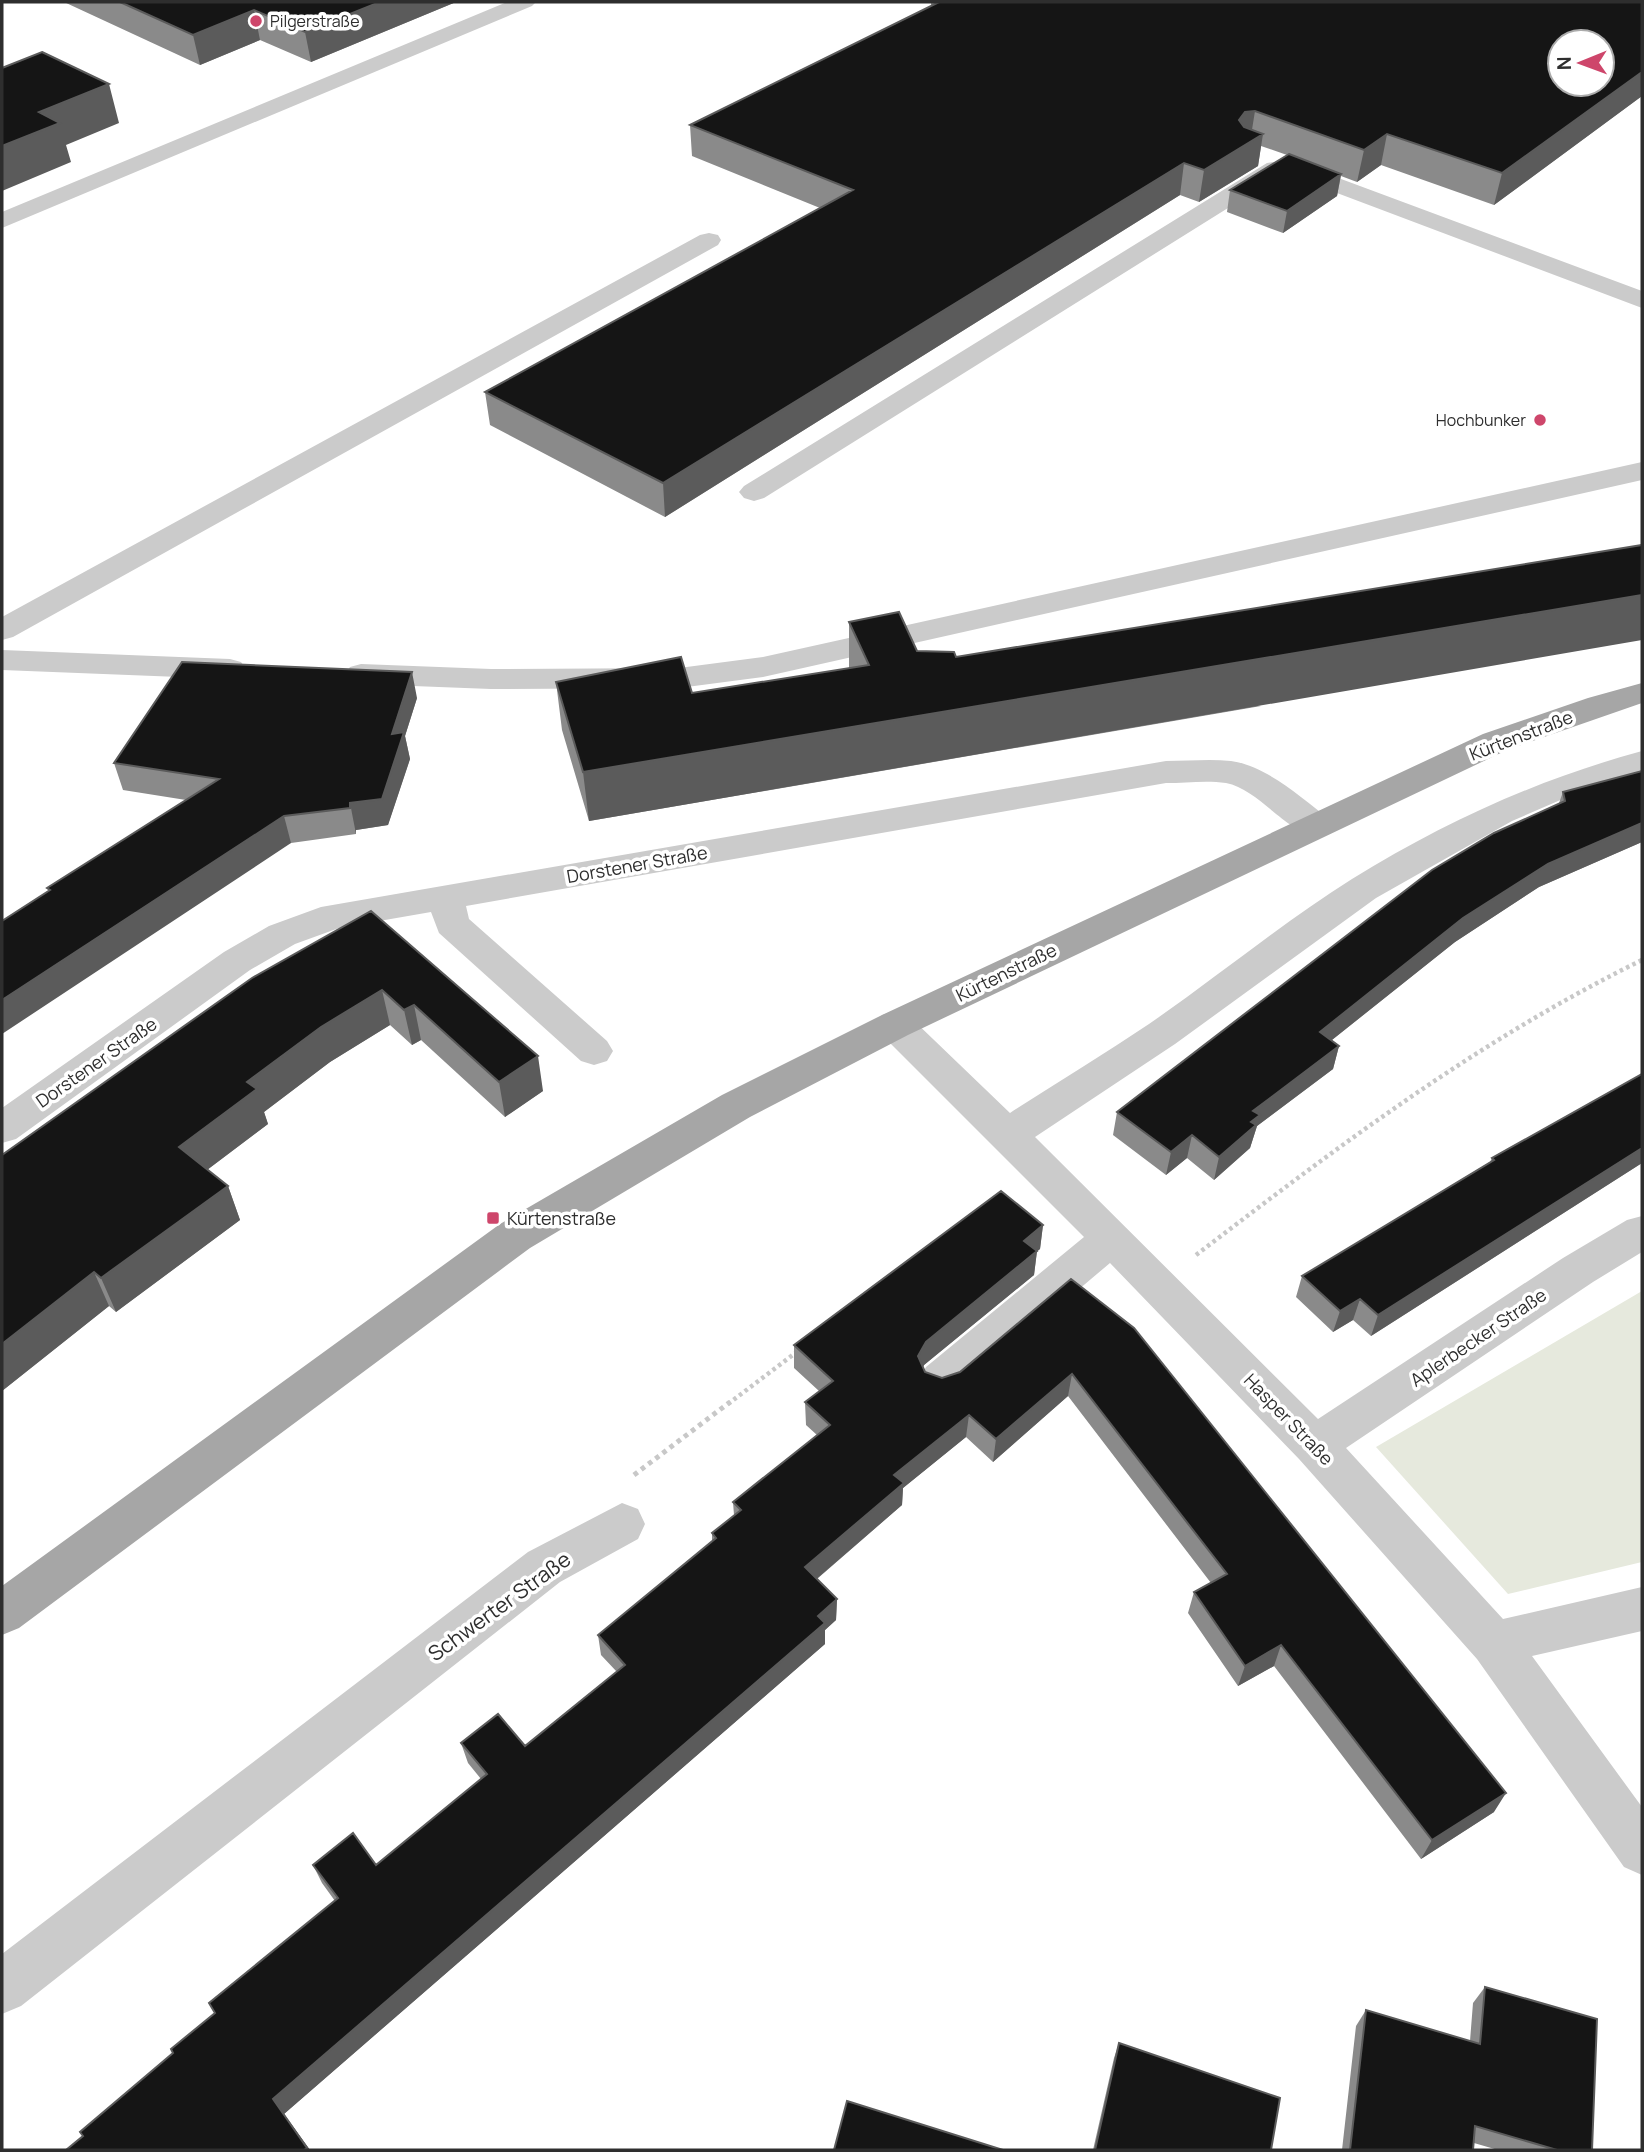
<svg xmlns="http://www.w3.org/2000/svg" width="1644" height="2152" viewBox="0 0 1644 2152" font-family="Manrope,sans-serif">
	<rect width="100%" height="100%" fill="#fff"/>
	<path fill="#e6e9dd" d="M 1642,1291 L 1642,1562 L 1508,1594 L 1376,1447 Z"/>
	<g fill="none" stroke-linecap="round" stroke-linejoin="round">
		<path stroke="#c8c8c8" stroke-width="4.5" stroke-dasharray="3.5 3.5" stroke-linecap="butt" d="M 1196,1255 C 1340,1145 1479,1040 1642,960
			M 728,1404 L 798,1351"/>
		<path stroke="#c8c8c8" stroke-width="5" stroke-dasharray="4.5 4.5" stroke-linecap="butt" d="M 634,1475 L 730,1402"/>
		<path fill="#cbcbcb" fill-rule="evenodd" d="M 507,2 L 536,2 L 532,6 L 2,228 L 2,212 Z
			M 1290,160 L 1642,291 L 1642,308 L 1284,173 L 764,498 L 754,501 L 744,498 L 739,492 L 744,486 L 1267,163 Z
			M 709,233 L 718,235 L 721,240 L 718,245 L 13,637 L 2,640 L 2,617 L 700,235 Z
			M 1642,462 L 1642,480 L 763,677 L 679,688 L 491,689 L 361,684 L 350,681 L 345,674 L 350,667 L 361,664 L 491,669 L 679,668 L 763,657 Z
			M 2,650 L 230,659 L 241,662 L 246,669 L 241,676 L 230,679 L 2,670 Z
			M 1642,751 L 1642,773 L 1572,795 L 1512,821 L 1376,898 L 1175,1044 L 1035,1137 L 1318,1419 L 1563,1258 L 1627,1220 L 1642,1216 L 1642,1252 L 1593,1282 L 1346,1448 L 1503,1619 L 1642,1587 L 1642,1631 L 1532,1656 L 1642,1807 L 1642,1875 L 1624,1867 L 1477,1659 L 1299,1459 L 1110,1263 L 956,1393 L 941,1398 L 926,1393 L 919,1380 L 926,1367 L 1084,1237 L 882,1035 L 876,1025 L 882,1015 L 895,1011 L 908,1015 L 1010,1113 C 1056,1083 1103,1055 1149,1024 C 1217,977 1282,923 1352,879 C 1445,822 1536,780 1642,751 Z
			M 1166,761 C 1187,761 1210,759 1231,761 C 1265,765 1302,798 1328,818 L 1333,826 L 1328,834 C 1292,844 1263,790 1226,783 C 1207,780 1185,783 1166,783 L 466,906 L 469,919 L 607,1041 L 613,1051 L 607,1061 L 594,1065 L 581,1061 L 439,933 L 431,912 L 339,928 L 295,944 L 250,970 L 16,1139 L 2,1143 L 2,1108 L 224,952 L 269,926 L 321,907 Z
			M 622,1503 L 638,1509 L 645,1524 L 638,1539 L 560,1582 L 21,2006 L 2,2014 L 2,1954 L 528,1552 Z"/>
		<path fill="#a6a6a6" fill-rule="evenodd" d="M 1642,683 L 1642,703 L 1507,750 L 908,1035 L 750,1117 L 530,1248 L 19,1628 L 2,1635 L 2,1586 L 500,1224 L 722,1095 L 882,1015 L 1483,734 L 1588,698 Z"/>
	</g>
	<path fill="#8a8a8a" d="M 64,2 L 456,2 L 311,62 L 260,40 L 200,65 Z
		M 931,2 L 1642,2 L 1642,96 L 1494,205 L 1381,165 L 1357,182 L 1341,176 L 1337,196 L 1283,233 L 1227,212 L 1230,190 L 1287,155 L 1261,146 L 1258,166 L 1199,202 L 1180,195 L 665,517 L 490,425 L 485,392 L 820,208 L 692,156 L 690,125 L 931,6 Z
		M 849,622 L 917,651 L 1261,706 L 589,821 L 562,730 L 556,682 L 692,693 L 849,668 Z
		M 417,698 L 405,736 L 410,759 L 388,825 L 356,830 L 356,834 L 291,843 L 49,891 L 47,888 L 186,800 L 123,790 L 114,763 Z
		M 1642,771 L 1642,842 L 1539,887 L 1455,942 L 1332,1040 L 1339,1046 L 1333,1069 L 1257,1126 L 1250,1148 L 1214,1180 L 1187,1158 L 1166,1175 L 1113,1135 L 1117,1112 L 1559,803 L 1563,792 Z
		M 371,911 L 543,1091 L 505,1117 L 421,1040 L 412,1045 L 390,1025 L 330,1062 L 264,1112 L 268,1124 L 207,1170 L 228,1186 L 240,1220 L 116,1312 L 109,1306 L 2,1391 Z
		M 1642,1074 L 1642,1163 L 1371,1336 L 1353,1320 L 1333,1332 L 1296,1297 L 1302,1276 L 1490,1162 L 1492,1158 Z
		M 1043,1225 L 1040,1249 L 1037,1251 L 1034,1275 L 924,1365 L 923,1367 L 925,1372 L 942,1378 L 960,1372 L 1071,1279 L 1494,1812 L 1421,1859 L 1274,1666 L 1238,1686 L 1188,1613 L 1194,1592 L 1211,1583 L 1068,1396 L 993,1462 L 966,1437 L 903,1488 L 902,1505 L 817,1579 L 837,1599 L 836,1620 L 825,1630 L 825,1644 L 284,2114 L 310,2150 L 66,2150 L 83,2136 L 173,2053 L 335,1901 L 322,1883 L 313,1865 L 376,1865 L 481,1779 L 468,1763 L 461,1743 L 525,1746 L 617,1672 L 601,1655 L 598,1635 L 712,1541 L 712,1533 L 734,1515 L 733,1502 L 817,1435 L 806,1425 L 805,1402 L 819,1391 L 794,1368 L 794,1345 Z
		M 1485,1987 L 1592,2150 L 1498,2150 L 1474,2143 L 1473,2150 L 1342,2150 L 1356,2026 L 1366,2010 L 1470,2041 L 1473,2003 Z
		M 1119,2043 L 1271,2150 L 1093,2150 L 1114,2058 Z"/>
	<path fill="#5b5b5b" d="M 380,2 L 456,2 L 311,62 L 305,32 Z
		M 254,10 L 260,40 L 200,65 L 193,35 Z
		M 1642,72 L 1642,96 L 1494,205 L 1502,173 Z
		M 109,84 L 119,123 L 66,145 L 71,162 L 2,191 L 2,146 L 39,112 Z
		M 1255,111 L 1250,142 L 1239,120 L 1245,112 Z
		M 1263,134 L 1258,166 L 1199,202 L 1204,170 Z
		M 1387,134 L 1381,165 L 1357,182 L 1364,150 Z
		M 1184,163 L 1180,195 L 665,517 L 663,483 Z
		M 1341,174 L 1337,196 L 1283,233 L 1287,211 Z
		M 1642,595 L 1642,640 L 589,821 L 583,772 Z
		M 412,672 L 417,698 L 405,736 L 410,759 L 388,825 L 356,830 L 356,834 L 350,803 L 392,734 Z
		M 284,816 L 291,843 L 2,1034 L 2,1000 Z
		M 1642,823 L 1642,842 L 1539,887 L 1455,942 L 1313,1055 L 1320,1032 L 1463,918 L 1548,864 Z
		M 382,990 L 390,1025 L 330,1062 L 264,1112 L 268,1124 L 191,1182 L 179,1147 L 247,1082 L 321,1027 Z
		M 414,1005 L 421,1040 L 412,1045 L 404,1010 Z
		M 1339,1046 L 1333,1069 L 1257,1126 L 1250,1148 L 1214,1180 L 1219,1157 L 1253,1111 Z
		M 538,1056 L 543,1091 L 505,1117 L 499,1082 Z
		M 1192,1135 L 1187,1158 L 1166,1175 L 1171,1152 Z
		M 1642,1148 L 1642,1163 L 1371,1336 L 1378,1315 Z
		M 228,1186 L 240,1220 L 116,1312 L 101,1278 Z
		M 1043,1225 L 1040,1249 L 1021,1264 L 1024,1241 Z
		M 1037,1251 L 1034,1275 L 924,1365 L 917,1379 L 918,1356 L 926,1342 Z
		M 94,1272 L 109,1306 L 2,1391 L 2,1344 Z
		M 1360,1299 L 1353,1320 L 1333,1332 L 1340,1311 Z
		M 1072,1374 L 1068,1396 L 993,1462 L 996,1439 Z
		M 969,1415 L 966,1437 L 903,1488 L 902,1505 L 806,1588 L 805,1567 L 894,1475 Z
		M 837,1599 L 836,1620 L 825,1630 L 825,1644 L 284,2114 L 310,2150 L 304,2150 L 273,2099 Z
		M 1281,1645 L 1274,1666 L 1238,1686 L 1245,1666 Z
		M 1506,1793 L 1494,1812 L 1421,1859 L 1432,1840 Z"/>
	<path fill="#151515" stroke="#5b5b5b" stroke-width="2" fill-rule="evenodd" d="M 120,2 L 380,2 L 305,32 L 254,10 L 193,35 Z
		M 939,2 L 1642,2 L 1642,72 L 1502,173 L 1387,134 L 1364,150 L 1255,111 L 1245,112 L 1239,120 L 1244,127 L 1263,134 L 1204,170 L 1184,163 L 663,483 L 485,392 L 853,190 L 690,125 ZM 1560,42 L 1602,42 L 1602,84 L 1560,84 Z
		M 42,52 L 109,84 L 39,112 L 60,123 L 2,146 L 2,68 Z
		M 1289,154 L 1341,174 L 1287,211 L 1230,190 Z
		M 1642,545 L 1642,595 L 583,772 L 556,682 L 681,657 L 692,693 L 869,665 L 849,622 L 899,612 L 917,651 L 954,652 L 956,657 Z
		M 182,662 L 412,672 L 392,734 L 404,732 L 382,799 L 350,803 L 350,808 L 284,816 L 2,1000 L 2,921 L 50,890 L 47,888 L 219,779 L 114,763 Z
		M 1642,771 L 1642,823 L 1548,864 L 1463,918 L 1320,1032 L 1339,1046 L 1253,1111 L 1260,1115 L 1251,1122 L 1256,1125 L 1219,1157 L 1192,1135 L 1171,1152 L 1117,1112 L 1432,870 L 1494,833 L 1565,801 L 1563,792 Z
		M 371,911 L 538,1056 L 499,1082 L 414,1005 L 404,1010 L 382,990 L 321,1027 L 247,1082 L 257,1089 L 179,1147 L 228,1186 L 101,1278 L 94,1272 L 2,1344 L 2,1155 L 252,978 Z
		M 1642,1074 L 1642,1148 L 1378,1315 L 1360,1299 L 1340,1311 L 1302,1276 L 1494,1160 L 1492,1158 Z
		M 1001,1191 L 1043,1225 L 1024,1241 L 1037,1251 L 926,1342 L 918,1356 L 925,1372 L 942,1378 L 960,1372 L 1071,1279 L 1134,1328 L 1506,1793 L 1432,1840 L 1281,1645 L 1245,1666 L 1194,1592 L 1227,1574 L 1072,1374 L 996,1439 L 969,1415 L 894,1475 L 904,1483 L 805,1567 L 837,1599 L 818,1616 L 825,1623 L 273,2099 L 307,2148 L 304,2150 L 66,2150 L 83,2136 L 80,2132 L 173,2053 L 171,2049 L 215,2013 L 209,2003 L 338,1898 L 313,1865 L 353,1833 L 376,1865 L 487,1774 L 461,1743 L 498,1714 L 525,1746 L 625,1665 L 598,1635 L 716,1538 L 712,1533 L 741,1510 L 733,1502 L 830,1425 L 805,1402 L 833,1381 L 794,1345 Z
		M 1485,1987 L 1597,2019 L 1592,2150 L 1557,2150 L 1475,2126 L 1473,2150 L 1350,2150 L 1366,2010 L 1480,2044 Z
		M 1119,2043 L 1280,2098 L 1271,2150 L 1095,2150 Z
		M 847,2101 L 1003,2150 L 834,2150 Z"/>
	<g fill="#ce466b" stroke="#fff" stroke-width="2.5">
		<circle cx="256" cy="21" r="7"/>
		<circle cx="1540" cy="420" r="7"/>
		<rect x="486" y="1211" width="14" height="14" rx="3.5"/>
	</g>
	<g text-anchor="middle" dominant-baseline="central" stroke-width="7" stroke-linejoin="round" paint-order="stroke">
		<g font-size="16" fill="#2e2e2e" stroke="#fff" text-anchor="start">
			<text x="270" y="21">Pilgerstraße</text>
			<text x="1526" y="420" text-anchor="end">Hochbunker</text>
		</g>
		<g font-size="18" fill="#2e2e2e" stroke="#fff">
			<text transform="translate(1521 735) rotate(-21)">Kürtenstraße</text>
			<text transform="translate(637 864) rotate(-10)">Dorstener Straße</text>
			<text transform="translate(1006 972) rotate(-26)">Kürtenstraße</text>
			<text transform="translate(96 1062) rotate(-35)">Dorstener Straße</text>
			<text transform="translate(1478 1337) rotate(-34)">Aplerbecker Straße</text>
			<text transform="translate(1289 1419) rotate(46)">Hasper Straße</text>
		</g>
		<g font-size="18" fill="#2e2e2e" stroke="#fff" text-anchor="start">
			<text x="507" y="1218">Kürtenstraße</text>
		</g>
		<g font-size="21" fill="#2e2e2e" stroke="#fff">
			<text transform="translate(499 1606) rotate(-36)">Schwerter Straße</text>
		</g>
	</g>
	<rect width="1644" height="2152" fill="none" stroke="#2e2e2e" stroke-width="7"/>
	<g transform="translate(1581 63) rotate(269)"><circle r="33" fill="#ffffff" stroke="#ababab" stroke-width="2"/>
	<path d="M0-5L12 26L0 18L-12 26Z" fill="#ce466b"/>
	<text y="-10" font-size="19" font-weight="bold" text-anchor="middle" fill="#2e2e2e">N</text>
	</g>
</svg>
